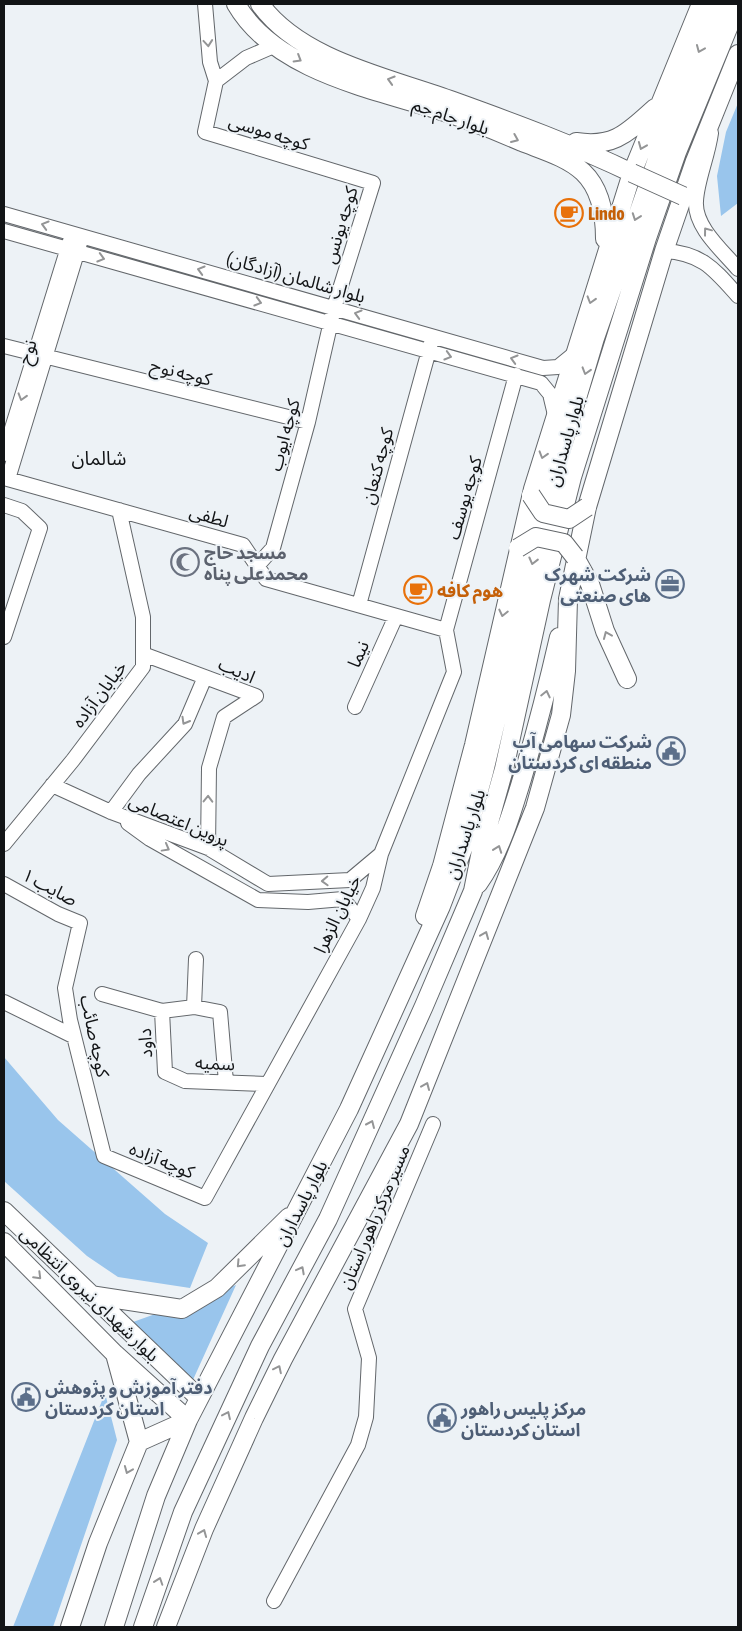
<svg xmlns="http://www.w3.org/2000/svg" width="742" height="1631" viewBox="0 0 742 1631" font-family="'Asap Condensed','Noto Sans Arabic',sans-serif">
	<rect width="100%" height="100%" fill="#edf2f6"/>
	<path fill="#99c5ec" d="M 738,103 L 738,203 L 721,216 L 717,176 L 726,132 Z
		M 4,1057 L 58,1120 L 165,1214 L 208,1243 L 190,1288 L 118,1277 L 87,1256 L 4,1181 Z
		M 236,1285 L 192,1382 L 133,1322 Z
		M 105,1393 L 117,1440 L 53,1627 L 13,1627 Z"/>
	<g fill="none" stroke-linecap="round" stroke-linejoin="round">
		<defs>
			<path id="minor" d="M 205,4 L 210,62 L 216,81 L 205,132 L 373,183 L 334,308 L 308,422 L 273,548 L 257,566
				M 216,81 L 246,58 L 276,45
				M 711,133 C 708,156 697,180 696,201 C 694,227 723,251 738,269
				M 4,214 L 543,368 L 558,367 L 574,354
				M 4,231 L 541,383 L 550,394 L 555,415
				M 664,251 C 702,253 714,269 738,296
				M 4,346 L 308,422
				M 4,454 L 70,241
				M 4,478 L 243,545 L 266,579 L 446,630
				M 8,479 L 80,243
				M 4,505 L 22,511 L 40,528 L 4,637
				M 359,605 L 431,343
				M 143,654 L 256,696
				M 355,707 L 396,616
				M 52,785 L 111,812 L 208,848 L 268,884 L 350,880 L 381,854
				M 111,812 L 139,774 L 185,724 L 205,677
				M 128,823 L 150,839 L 258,900 L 308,902 L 343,899 L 359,919
				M 4,844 L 73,760 L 143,667 L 143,617 L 119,510
				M 208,848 L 209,768 L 224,717 L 256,696
				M 4,884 L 58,914 L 80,923 L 65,988 L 70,1020 L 104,1156 L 205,1198 L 359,919 L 373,888 L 381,854 L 454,672 L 446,630 L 516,375
				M 102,994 L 162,1011 L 194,1007 L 220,1012 L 226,1082
				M 4,1002 L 73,1036
				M 194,1007 L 196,959
				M 162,1011 L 165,1072 L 185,1081 L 266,1084
				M 274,1601 L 358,1445 L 366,1417 L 369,1358 L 355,1309 L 433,1124"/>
			<path id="major" d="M 236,4 C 273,68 364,87 429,107 C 461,117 492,129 522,142 C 542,150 567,157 583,172 C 601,189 605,216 605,239
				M 260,4 C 301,61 391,78 453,101 C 514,123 574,145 632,173
				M 576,142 C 615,148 628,132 655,108
				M 575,557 L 590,584 L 605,631 L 627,679
				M 478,884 C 500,853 511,815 522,779 C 536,732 548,685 559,637
				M 425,916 L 442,866 L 474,745 L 533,489 L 632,173 L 701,4
				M 4,1211 L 199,1398
				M 4,1242 L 115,1354 L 188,1420 L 139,1442 L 98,1543 L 70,1627
				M 90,1295 L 182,1309 L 217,1288 L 289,1217
				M 115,1354 L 139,1442
				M 114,1627 L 156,1496 L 188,1420 L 349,1109 L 441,906 L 464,846 L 484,772 L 555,472 L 595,338 L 662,145 L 720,4
				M 143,1627 L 183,1512 L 260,1346 L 328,1219 L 424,1006 L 473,891 L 481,851 L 504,769 L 541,600 L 572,477 L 647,238 L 677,152 L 738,4
				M 166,1627 L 204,1529 L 254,1418 L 283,1359 L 409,1124 L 535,808 L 561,715 L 566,671 L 568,599 L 587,507 L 664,251 L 695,161 L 738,54"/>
		</defs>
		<use href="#minor" stroke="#63676b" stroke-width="16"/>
		<use href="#major" stroke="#63676b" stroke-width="20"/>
		<use href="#minor" stroke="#fff" stroke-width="14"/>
		<use href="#major" stroke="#fff" stroke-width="18"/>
		<defs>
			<path id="major-bridge" d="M 632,173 L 683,196
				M 531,495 L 543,513 L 569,519 L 587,507
				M 518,548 L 536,537 L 564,543 L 575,557"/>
		</defs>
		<use href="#major-bridge" stroke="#63676b" stroke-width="20" stroke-linecap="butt"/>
		<use href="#major-bridge" stroke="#fff" stroke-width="18"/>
	</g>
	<defs><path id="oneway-chevron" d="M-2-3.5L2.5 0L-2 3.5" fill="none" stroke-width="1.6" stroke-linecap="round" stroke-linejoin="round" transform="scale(1.25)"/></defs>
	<g stroke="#949596">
		<use href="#oneway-chevron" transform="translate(208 43) rotate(85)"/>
		<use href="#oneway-chevron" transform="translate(700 49) rotate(113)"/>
		<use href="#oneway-chevron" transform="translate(298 59) rotate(31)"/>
		<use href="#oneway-chevron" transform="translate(391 80) rotate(-163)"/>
		<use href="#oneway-chevron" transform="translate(515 139) rotate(23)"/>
		<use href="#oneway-chevron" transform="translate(642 146) rotate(112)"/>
		<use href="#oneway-chevron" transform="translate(636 217) rotate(110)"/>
		<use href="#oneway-chevron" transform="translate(45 225) rotate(-164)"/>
		<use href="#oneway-chevron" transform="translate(707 231) rotate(-127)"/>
		<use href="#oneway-chevron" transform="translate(101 258) rotate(16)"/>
		<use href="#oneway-chevron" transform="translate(201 270) rotate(-164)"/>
		<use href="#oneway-chevron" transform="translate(591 300) rotate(107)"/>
		<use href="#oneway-chevron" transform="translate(258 302) rotate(16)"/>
		<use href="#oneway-chevron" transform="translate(358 314) rotate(-164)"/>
		<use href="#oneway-chevron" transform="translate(448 356) rotate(16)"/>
		<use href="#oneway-chevron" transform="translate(514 359) rotate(-164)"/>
		<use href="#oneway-chevron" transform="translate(586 371) rotate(107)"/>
		<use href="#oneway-chevron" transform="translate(22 397) rotate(107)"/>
		<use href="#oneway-chevron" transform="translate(543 455) rotate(107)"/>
		<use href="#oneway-chevron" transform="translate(533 561) rotate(104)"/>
		<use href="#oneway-chevron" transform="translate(503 613) rotate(103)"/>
		<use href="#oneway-chevron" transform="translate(607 635) rotate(-113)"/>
		<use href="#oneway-chevron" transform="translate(546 694) rotate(-77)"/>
		<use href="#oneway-chevron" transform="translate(185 721) rotate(120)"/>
		<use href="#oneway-chevron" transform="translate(208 799) rotate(-89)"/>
		<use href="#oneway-chevron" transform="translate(166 848) rotate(29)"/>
		<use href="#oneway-chevron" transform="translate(498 849) rotate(-70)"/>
		<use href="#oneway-chevron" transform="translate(325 881) rotate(178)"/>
		<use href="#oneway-chevron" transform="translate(485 935) rotate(-68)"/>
		<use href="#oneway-chevron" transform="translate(426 1086) rotate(-67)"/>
		<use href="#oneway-chevron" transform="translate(371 1124) rotate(-66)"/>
		<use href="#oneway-chevron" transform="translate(240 1264) rotate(133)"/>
		<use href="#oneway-chevron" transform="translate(301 1270) rotate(-62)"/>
		<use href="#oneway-chevron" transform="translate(38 1276) rotate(45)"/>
		<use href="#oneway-chevron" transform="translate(278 1369) rotate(-64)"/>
		<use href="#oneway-chevron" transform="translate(227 1415) rotate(-65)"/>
		<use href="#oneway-chevron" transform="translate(128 1470) rotate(112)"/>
		<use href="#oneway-chevron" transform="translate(203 1533) rotate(-68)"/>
		<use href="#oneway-chevron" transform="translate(159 1581) rotate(-71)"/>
	</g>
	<defs>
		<symbol id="cafe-ring" viewBox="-11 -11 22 22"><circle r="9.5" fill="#edf2f6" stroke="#e8710a" stroke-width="1.5"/><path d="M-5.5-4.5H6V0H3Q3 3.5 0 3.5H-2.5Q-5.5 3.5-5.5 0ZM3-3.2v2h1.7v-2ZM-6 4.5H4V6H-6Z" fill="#e8710a"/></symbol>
		<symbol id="mosque-ring" viewBox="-11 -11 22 22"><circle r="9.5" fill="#edf2f6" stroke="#6b7280" stroke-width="1.5"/><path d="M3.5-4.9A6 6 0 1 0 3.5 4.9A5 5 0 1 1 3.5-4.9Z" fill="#6b7280"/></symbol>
		<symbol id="office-ring" viewBox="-11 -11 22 22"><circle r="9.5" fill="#edf2f6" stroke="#5c6f8a" stroke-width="1.5"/><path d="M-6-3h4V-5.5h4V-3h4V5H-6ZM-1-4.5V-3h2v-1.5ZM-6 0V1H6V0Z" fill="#5c6f8a"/></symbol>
		<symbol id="civic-ring" viewBox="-11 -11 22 22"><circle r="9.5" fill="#edf2f6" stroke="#5c6f8a" stroke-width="1.5"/><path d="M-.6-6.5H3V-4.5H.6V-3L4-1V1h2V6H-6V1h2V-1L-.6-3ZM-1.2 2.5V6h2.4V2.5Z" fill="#5c6f8a"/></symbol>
	</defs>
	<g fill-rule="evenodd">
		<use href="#cafe-ring" x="553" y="197" width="32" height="32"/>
		<use href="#mosque-ring" x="169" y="546" width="32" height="32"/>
		<use href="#office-ring" x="654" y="568" width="32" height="32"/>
		<use href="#cafe-ring" x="402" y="574" width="32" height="32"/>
		<use href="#civic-ring" x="655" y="735" width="32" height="32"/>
		<use href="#civic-ring" x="10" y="1381" width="32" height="32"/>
		<use href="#civic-ring" x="426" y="1402" width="32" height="32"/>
	</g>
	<g text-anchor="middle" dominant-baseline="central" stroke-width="4" stroke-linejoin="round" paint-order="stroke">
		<g font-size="18" fill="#121416" stroke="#edf2f6">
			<text transform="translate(451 116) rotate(19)">بلوار جام جم</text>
			<text transform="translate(269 132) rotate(17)">کوچه موسی</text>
			<text transform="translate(340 225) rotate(-73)">کوچه یونس</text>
			<text transform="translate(296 277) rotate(16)">بلوار شالمان (آزادگان)</text>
			<text transform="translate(27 352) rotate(-73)">نوح</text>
			<text transform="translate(181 372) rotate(14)">کوچه نوح</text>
			<text transform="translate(284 435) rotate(-75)">کوچه ایوب</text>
			<text transform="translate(565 441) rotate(-74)">بلوار پاسداران</text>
			<text transform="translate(377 466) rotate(-75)">کوچه کنعان</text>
			<text transform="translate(464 498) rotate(-74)">کوچه یوسف</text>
			<text transform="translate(209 516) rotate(16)">لطفی</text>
			<text transform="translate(358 654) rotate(-66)">نیما</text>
			<text transform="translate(237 670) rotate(24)">ادیب</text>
			<text transform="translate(99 694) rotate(-53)">خیابان آزاده</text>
			<text transform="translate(179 820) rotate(23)">پروین اعتصامی</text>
			<text transform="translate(465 834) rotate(-72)">بلوار پاسداران</text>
			<text transform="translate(50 887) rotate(28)">صایب ۱</text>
			<text transform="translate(337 914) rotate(-64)">خیابان الزهرا</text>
			<text transform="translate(95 1036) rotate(78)">کوچه صائب</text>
			<text transform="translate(145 1043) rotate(-93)">داود</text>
			<text transform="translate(215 1063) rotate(2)">سمیه</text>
			<text transform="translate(162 1160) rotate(22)">کوچه آزاده</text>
			<text transform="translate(301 1203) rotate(-63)">بلوار پاسداران</text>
			<text transform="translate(374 1217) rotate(-67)">مسیر مرکز راهور استان</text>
			<text transform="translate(90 1294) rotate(44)">بلوار شهدای نیروی انتظامی</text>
		</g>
		<g font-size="18" font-weight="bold" fill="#c56008" stroke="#edf2f6" text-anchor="start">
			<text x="588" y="213">Lindo</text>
			<text x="437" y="590">هوم کافه</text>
		</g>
		<g font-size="18" font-weight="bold" fill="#5b616d" stroke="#edf2f6" text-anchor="start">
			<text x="204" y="552">مسجد حاج<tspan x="204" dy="21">محمدعلی پناه</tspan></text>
		</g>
		<g font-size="18" font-weight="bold" fill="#4e5e75" stroke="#edf2f6" text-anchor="end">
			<text x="651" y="574">شرکت شهرک<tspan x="651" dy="21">های صنعتی</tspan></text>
			<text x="652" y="741">شرکت سهامی آب<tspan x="652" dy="21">منطقه ای کردستان</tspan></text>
			<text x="45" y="1387" text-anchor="start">دفتر آموزش و پژوهش<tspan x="45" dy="21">استان کردستان</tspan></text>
			<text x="461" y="1408" text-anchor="start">مرکز پلیس راهور<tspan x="461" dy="21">استان کردستان</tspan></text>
		</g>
		<g font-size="19" fill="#121416" stroke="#edf2f6">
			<text x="99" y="458">شالمان</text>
		</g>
	</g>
	<rect width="742" height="1631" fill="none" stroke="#121416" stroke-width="10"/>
</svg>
